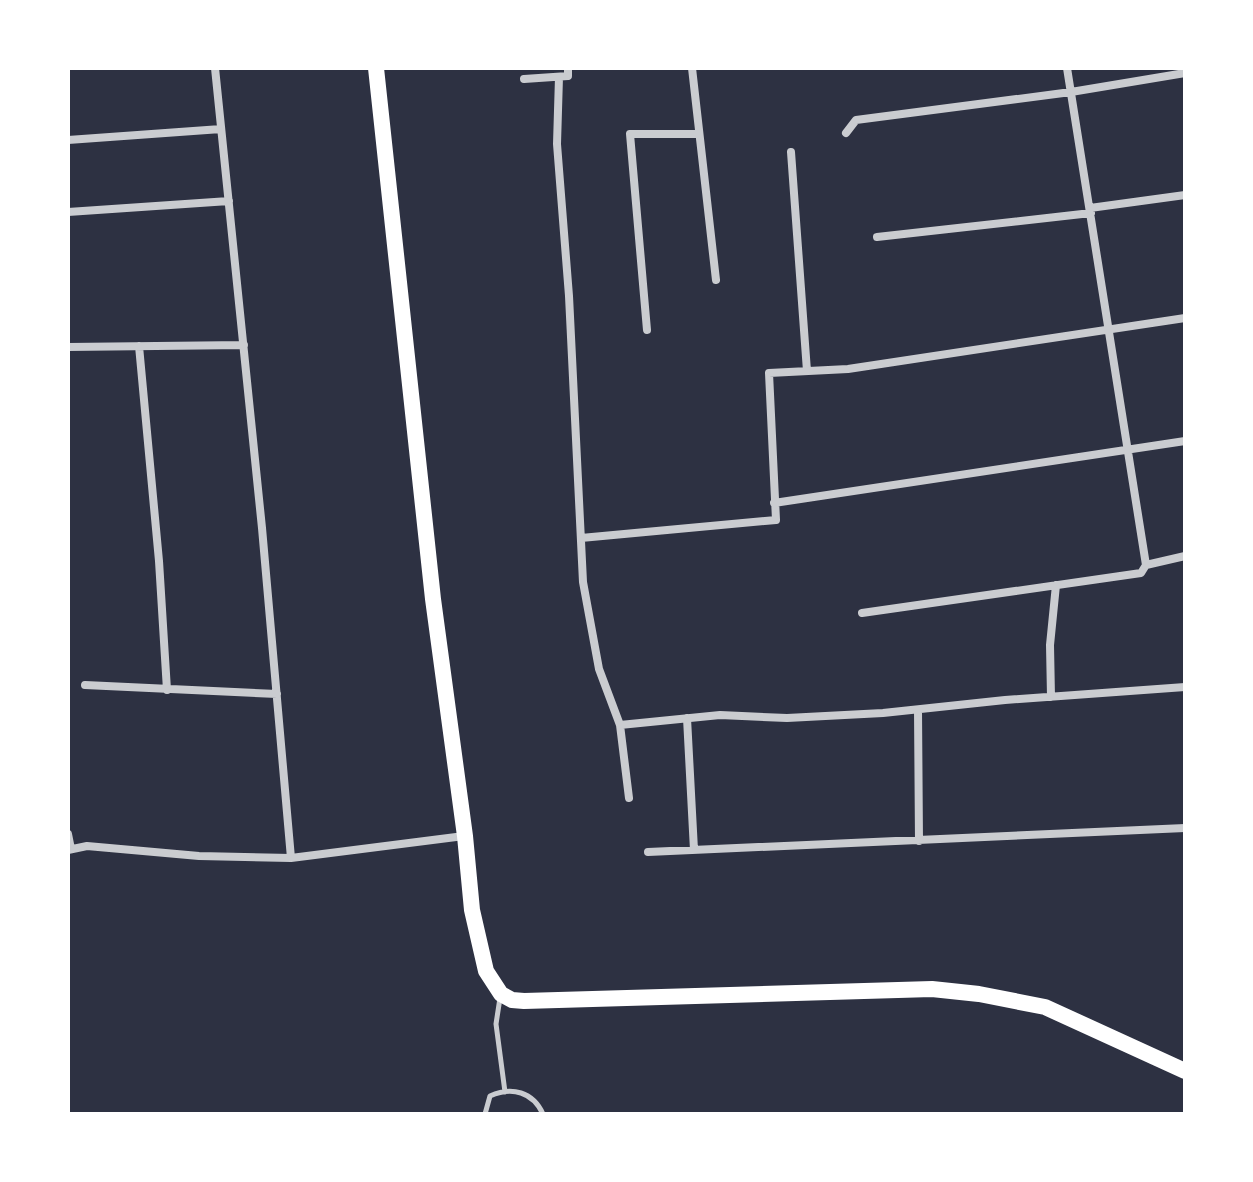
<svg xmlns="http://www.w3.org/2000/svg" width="1253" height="1182" viewBox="0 0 1253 1182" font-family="Georgia,serif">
	<rect width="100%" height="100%" fill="#2d3142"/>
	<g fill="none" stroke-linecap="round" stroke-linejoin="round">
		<path stroke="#caccd0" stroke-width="5" d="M 500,998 L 496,1024 L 505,1092
			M 485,1114 L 490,1096 C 512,1086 533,1092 543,1114"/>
		<path stroke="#caccd0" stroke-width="8" d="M 215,68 L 262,528 L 291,858
			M 692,68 L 716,280
			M 1067,68 L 1146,565
			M 559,77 L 557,144 L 569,296 L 583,582 L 599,669 L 620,725 L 629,798
			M 524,79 L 568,76 L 568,68
			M 846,133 L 856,120 L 1071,92 L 1185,73
			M 68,140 L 221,129
			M 791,152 L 807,371
			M 1090,208 L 1185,195
			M 68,212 L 229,201
			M 877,237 L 1091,213
			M 647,330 L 630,134 L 699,134
			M 139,346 L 159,561 L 167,690
			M 68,347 L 244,345
			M 774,503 L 1185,441
			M 581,538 L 776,520 L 769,373 L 848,369 L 1185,318
			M 862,613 L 1141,573 L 1146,565 L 1185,556
			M 85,685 L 277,694
			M 1051,697 L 1050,645 L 1056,585
			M 918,710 L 919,841
			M 687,718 L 694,850
			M 620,725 L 720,715 L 787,718 L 883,713 L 1005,700 L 1185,687
			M 68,834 L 71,849
			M 68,850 L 87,846 L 199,856 L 291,858 L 464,836
			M 648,852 L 1185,828"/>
		<path stroke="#fff" stroke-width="16" d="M 376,68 L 433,599 L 465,836 L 472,910 L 486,971 L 501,994 L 512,1000 L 524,1001 L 932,989 L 979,994 L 1045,1007 L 1185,1071"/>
	</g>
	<rect width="1253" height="1182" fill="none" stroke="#ffffff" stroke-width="140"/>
</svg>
